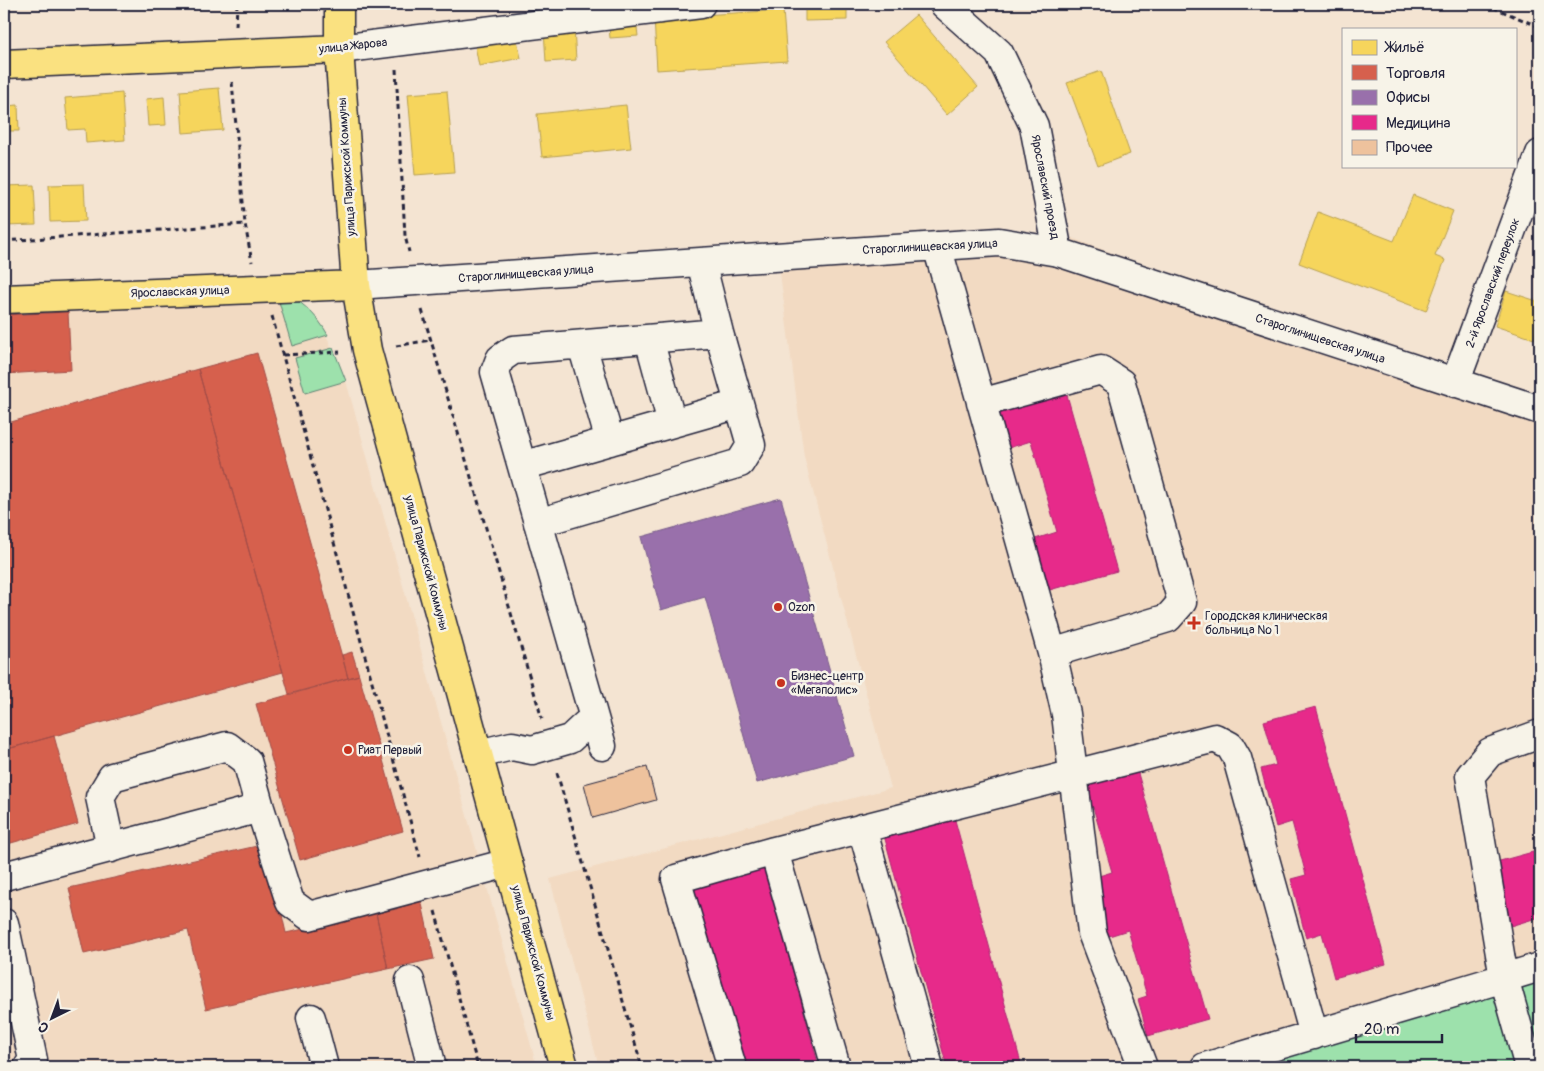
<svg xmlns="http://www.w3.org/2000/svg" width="1544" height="1071" viewBox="0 0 1544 1071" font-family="Pangolin,sans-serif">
	<rect width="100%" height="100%" fill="#f4e4d2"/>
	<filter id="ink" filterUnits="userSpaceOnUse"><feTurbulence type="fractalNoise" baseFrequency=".02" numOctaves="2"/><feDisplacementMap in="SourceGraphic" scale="10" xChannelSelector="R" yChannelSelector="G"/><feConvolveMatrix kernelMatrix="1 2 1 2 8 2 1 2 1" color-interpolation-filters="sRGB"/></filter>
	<g filter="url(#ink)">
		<path fill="#f2dac2" d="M 1069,237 L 1540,412 L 1540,1067 L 599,1067 L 550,879 L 891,788 L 804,457 L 779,265 Z
			M 4,299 L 300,302 L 320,321 L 346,381 L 537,1067 L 4,1067 Z"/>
		<path fill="#9de1ac" stroke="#608274" d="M 275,288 C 298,298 316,313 328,335 L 292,346 Z
			M 333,348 L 346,381 L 305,393 L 295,358 Z
			M 1540,973 L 1540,1067 L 1245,1067 Z"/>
		<path fill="#f6d55c" stroke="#b69f52" d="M 607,4 L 634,4 L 638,36 L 610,38 Z
			M 805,4 L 847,4 L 847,20 L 805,21 Z
			M 783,10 L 787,61 L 657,70 L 654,18 Z
			M 573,12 L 576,60 L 546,62 L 543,14 Z
			M 916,15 L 978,87 L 947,115 L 884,42 Z
			M 514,27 L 521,58 L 479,66 L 473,35 Z
			M 1101,71 L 1130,154 L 1098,166 L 1067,83 Z
			M 219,88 L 223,130 L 183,133 L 180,91 Z
			M 447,91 L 454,172 L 415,175 L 408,94 Z
			M 122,93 L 125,140 L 86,143 L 85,129 L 68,130 L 65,98 Z
			M 164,97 L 166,125 L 148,126 L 146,99 Z
			M 18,105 L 19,131 L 4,131 L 4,106 Z
			M 626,105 L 631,148 L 542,157 L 537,114 Z
			M 84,184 L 86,221 L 50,222 L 49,185 Z
			M 34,185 L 36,225 L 4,226 L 4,186 Z
			M 1413,195 L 1453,211 L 1435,256 L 1445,260 L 1426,311 L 1299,263 L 1318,212 L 1394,241 Z
			M 1506,291 L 1540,302 L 1540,319 L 1534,339 L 1495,326 Z"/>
		<path fill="#d6604d" stroke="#a04d48" d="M 68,312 L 71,370 L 4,374 L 4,315 Z
			M 257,353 L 348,678 L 289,694 L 198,369 Z
			M 198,369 L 283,672 L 4,750 L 4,424 Z
			M 352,652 L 359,675 L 348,678 L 342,655 Z
			M 359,675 L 403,831 L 300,860 L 256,704 Z
			M 54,736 L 78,824 L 4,845 L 4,750 Z
			M 266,844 L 286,933 L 376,913 L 388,969 L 206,1009 L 188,930 L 84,954 L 69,888 Z
			M 419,890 L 434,959 L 388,969 L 376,913 L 397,909 L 394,896 Z"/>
		<path fill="#9970ab" stroke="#755989" d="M 781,498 L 854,756 L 757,783 L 705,597 L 661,610 L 641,537 Z"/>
		<path fill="#e7298a" stroke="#ac2772" d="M 1065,388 L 1117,571 L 1046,591 L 1032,540 L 1057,532 L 1031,441 L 1005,449 L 994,408 Z
			M 1316,707 L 1386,964 L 1334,978 L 1322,933 L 1306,938 L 1291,879 L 1306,875 L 1292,822 L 1276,827 L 1261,769 L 1276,765 L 1264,721 Z
			M 1133,756 L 1208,1019 L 1148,1036 L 1138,999 L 1147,996 L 1128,930 L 1106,937 L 1089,879 L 1112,872 L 1093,807 L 1084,810 L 1074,773 Z
			M 949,798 L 1022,1067 L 947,1067 L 879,817 Z
			M 758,844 L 819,1067 L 742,1067 L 687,864 Z
			M 1540,850 L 1540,917 L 1507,927 L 1489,864 Z"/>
		<path fill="#eec29d" stroke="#22223b" d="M 647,767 L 656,800 L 593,818 L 584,784 Z"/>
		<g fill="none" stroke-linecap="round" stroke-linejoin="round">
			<defs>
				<path id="minor" d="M 944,4 L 999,53 L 1034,126 L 1058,252
					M 339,49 L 701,4
					M 937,246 L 1052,653 L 1066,714 L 1092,933 L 1143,1067
					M 356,285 L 999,242 L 1058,252 L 1540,410
					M 649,339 L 672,423
					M 582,345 L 610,441
					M 1455,383 L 1540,154
					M 981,403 L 1101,370 L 1121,383 L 1182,602 L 1168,618 L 1052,653
					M 522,466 L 739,404
					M 538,523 L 740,463 L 751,445 L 719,333 L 701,262
					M 602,746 L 495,372 L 500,359 L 513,350 L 719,333
					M 478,754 L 512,746 L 532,750 L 570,739 L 585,725
					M 862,828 L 929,1067
					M 111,848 L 100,797 L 112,777 L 227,746 L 247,761 L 260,808 L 290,902 L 309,916 L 508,863
					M 774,851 L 1215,738 L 1230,746 L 1237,758 L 1314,1035
					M 4,876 L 260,808
					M 4,923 L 33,1060 L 28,1067
					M 410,981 L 432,1067
					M 311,1018 L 324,1067
					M 732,1067 L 676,879 L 774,851 L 836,1067
					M 1205,1067 L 1504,978 L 1470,776 L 1490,752 L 1540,734
					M 1529,1067 L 1504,978 L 1540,967"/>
				<path id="major" d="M 339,4 L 339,49 L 356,285 L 367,350 L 564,1067
					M 4,64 L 339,49
					M 4,299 L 356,285"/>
			</defs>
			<use href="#minor" stroke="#22223b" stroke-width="31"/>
			<use href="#major" stroke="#22223b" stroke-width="31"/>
			<path stroke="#22223b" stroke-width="3" stroke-dasharray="5 4" stroke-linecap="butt" d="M 395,4 L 395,13
				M 1485,4 L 1540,27
				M 236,26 L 237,4
				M 396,69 L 405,236 L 409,252
				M 232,82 L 245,224 L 252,262
				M 4,241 L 245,224
				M 422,310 L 542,719
				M 272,316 L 420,857
				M 396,346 L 430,340
				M 283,355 L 340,352
				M 557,773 L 642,1067
				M 435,911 L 478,1067"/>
			<use href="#minor" stroke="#f7f3e8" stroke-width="28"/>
			<use href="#major" stroke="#fae180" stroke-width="28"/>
		</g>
	</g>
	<g fill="#c8321e" stroke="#f7f3e8" stroke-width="2">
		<circle cx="778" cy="607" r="5"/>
		<path d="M1191.5 615.5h5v5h5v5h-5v5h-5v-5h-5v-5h5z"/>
		<circle cx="781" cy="683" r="5"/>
		<circle cx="348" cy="750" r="5"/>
	</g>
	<g text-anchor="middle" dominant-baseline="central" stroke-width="5" stroke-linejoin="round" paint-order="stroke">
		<g font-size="12" fill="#22223b" stroke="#f7f3e8">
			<text transform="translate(353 46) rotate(-6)">улица Жарова</text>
			<text transform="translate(347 167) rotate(-94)">улица Парижской Коммуны</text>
			<text transform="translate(1045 187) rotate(79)">Ярославский проезд</text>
			<text transform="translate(930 247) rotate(-3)">Староглинищевская улица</text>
			<text transform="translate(526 274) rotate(-4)">Староглинищевская улица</text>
			<text transform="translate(1493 283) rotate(-70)">2-й Ярославский переулок</text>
			<text transform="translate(180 292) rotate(-2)">Ярославская улица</text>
			<text transform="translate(1320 339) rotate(18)">Староглинищевская улица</text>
			<text transform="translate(426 563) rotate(75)">улица Парижской Коммуны</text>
			<text transform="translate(533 953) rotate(75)">улица Парижской Коммуны</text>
		</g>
		<g font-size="12" fill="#22223b" stroke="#f7f3e8" text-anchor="start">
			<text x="788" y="607">Ozon</text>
			<text x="1205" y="616">Городская клиническая<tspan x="1205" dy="14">больница № 1</tspan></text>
			<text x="791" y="676">Бизнес-центр<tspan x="791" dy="14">«Мегаполис»</tspan></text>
			<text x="358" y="750">Риат Первый</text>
		</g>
	</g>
	<rect width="1544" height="1071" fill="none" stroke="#f7f3e8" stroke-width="20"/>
	<rect x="10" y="10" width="1524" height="1051" fill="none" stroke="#22223b" stroke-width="2" filter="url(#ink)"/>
	<rect x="1342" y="28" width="175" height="140" fill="#f7f3e8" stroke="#a29fa3"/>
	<rect x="1352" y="40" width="25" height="15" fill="#f6d55c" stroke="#a29fa3"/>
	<text x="1386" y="52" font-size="15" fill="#22223b">Жильё</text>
	<rect x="1352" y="65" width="25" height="15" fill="#d6604d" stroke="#a29fa3"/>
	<text x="1386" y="78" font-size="15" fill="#22223b">Торговля</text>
	<rect x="1352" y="90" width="25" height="15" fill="#9970ab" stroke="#a29fa3"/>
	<text x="1386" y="102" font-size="15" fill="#22223b">Офисы</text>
	<rect x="1352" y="115" width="25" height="15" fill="#e7298a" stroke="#a29fa3"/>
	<text x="1386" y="128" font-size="15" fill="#22223b">Медицина</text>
	<rect x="1352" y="140" width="25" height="15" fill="#eec29d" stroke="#a29fa3"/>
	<text x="1386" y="152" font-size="15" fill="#22223b">Прочее</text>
	<g transform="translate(52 1018) rotate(222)" stroke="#f7f3e8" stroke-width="4" paint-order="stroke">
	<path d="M0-4L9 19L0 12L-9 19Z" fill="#22223b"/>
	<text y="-8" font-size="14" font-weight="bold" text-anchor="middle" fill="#22223b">С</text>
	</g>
	<path d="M1356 1034v8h86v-8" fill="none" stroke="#22223b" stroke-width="2.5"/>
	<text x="1364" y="1034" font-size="15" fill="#22223b" stroke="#f7f3e8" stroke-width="4" paint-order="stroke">20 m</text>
</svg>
